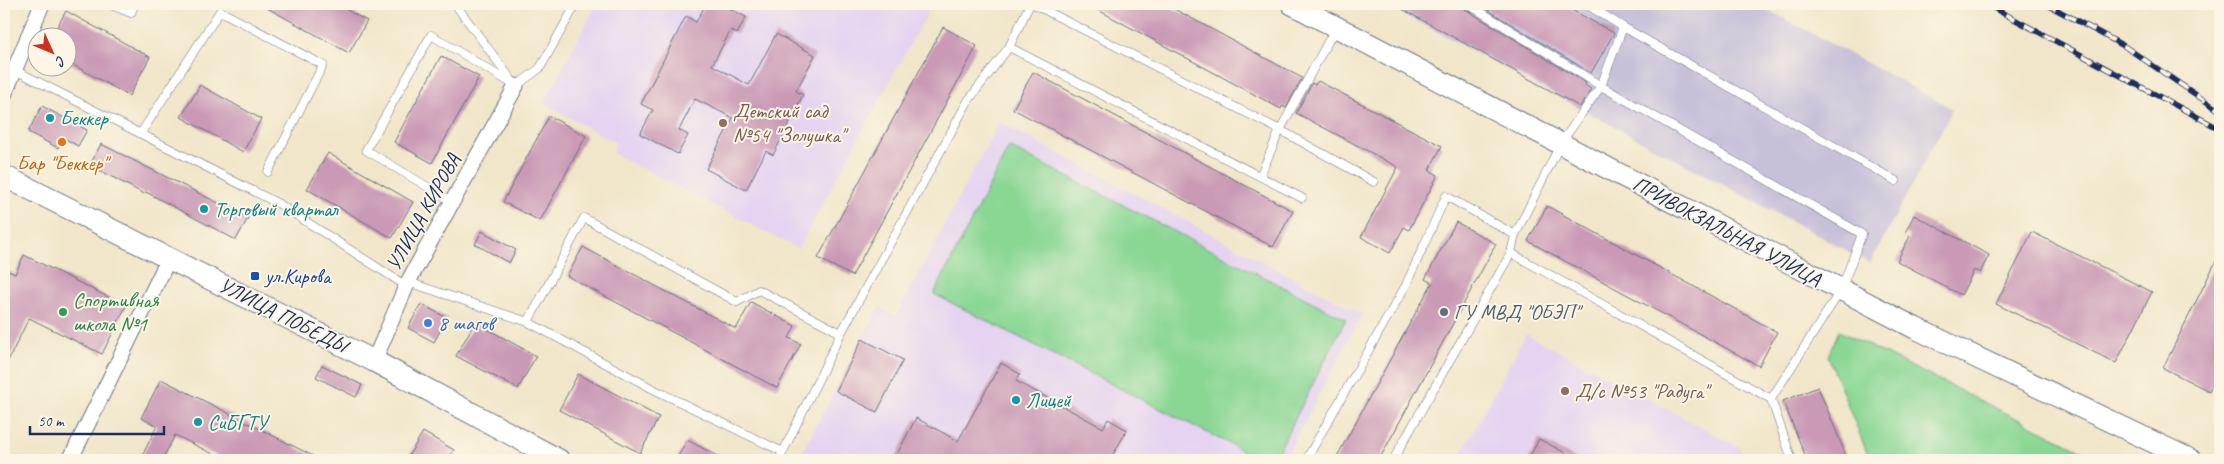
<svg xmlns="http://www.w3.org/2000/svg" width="2224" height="464" viewBox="0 0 2224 464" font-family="Caveat,sans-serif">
	<rect width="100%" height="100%" fill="#fcf5e5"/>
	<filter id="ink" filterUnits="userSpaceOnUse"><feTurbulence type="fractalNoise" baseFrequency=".02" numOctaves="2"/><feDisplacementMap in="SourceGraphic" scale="10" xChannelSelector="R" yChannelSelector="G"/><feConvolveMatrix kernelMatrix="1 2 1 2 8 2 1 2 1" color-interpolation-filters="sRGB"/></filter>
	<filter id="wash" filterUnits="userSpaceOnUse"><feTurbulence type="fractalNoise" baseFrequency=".0096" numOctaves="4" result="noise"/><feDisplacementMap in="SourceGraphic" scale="20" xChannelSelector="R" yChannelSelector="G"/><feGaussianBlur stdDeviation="1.12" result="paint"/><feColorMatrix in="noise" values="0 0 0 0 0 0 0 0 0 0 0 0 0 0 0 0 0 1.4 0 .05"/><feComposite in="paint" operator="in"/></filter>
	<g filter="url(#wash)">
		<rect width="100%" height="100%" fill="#f1e6c9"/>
		<path fill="#e5d3f1" d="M 597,4 L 917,4 L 929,10 L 798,249 L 613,153 L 616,143 L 544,103 Z
			M 999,122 L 1362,314 L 1284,460 L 813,460 L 801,454 L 879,307 L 896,316 Z
			M 1526,334 L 1742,449 L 1735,460 L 1458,460 Z"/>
		<path fill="#c7c0d9" d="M 1385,4 L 1757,4 L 1953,109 L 1870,263 Z"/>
		<path fill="#8ad794" stroke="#528379" d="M 1009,147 L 1346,319 L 1274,460 L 1261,460 L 934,294 Z
			M 1839,331 L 2101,460 L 1870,460 L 1828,356 Z"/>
		<g id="blocks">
			<path fill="#c999b5" d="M 260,4 L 336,4 L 367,21 L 349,53 Z
				M 706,4 L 720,4 L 746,17 L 737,34 L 731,30 L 712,65 L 749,85 L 776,34 L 815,55 L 796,91 L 803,95 L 783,136 L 773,155 L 766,151 L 746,190 L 706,169 L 733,118 L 695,99 L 679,130 L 688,135 L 678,154 L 640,134 L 653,110 L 641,104 L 686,16 L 696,22 Z
				M 1087,4 L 1165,4 L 1302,78 L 1286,108 L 1282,106 L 1281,109 Z
				M 1393,4 L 1462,4 L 1465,9 L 1586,83 L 1585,85 L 1591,89 L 1580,107 Z
				M 1478,4 L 1561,4 L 1614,33 L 1591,73 Z
				M 66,11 L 150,57 L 129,96 L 68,62 L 68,38 L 51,38 Z
				M 943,27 L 977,46 L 852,276 L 818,258 Z
				M 441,56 L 479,77 L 432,163 L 394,142 Z
				M 1033,72 L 1293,211 L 1273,247 L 1013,109 Z
				M 1318,81 L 1442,146 L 1429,170 L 1438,175 L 1409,230 L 1404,227 L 1390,253 L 1361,237 L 1398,167 L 1296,113 L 1312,83 L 1315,85 Z
				M 200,85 L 261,119 L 243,152 L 181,117 Z
				M 42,106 L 87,130 L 78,146 L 64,138 L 58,148 L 28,132 Z
				M 549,116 L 586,136 L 540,221 L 503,202 Z
				M 101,144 L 248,218 L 236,240 L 146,192 L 144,194 L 90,165 Z
				M 328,153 L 413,202 L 392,238 L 307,189 Z
				M 1547,206 L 1777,332 L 1759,366 L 1528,241 Z
				M 1914,215 L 1989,255 L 1980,273 L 1974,270 L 1961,295 L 1897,261 L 1910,236 L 1905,233 Z
				M 1456,222 L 1496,244 L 1379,460 L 1335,460 L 1432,283 L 1425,279 Z
				M 482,231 L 516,250 L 509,263 L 475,244 Z
				M 2032,232 L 2152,292 L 2116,363 L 1996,304 Z
				M 583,247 L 736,329 L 751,302 L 795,326 L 789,338 L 801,344 L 777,388 L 567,276 Z
				M 2220,253 L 2220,369 L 2209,391 L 2163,368 Z
				M 24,255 L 126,306 L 102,354 L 29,318 L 4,369 L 4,269 L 15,274 Z
				M 421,304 L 447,318 L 434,342 L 408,328 Z
				M 475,322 L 536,356 L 518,389 L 456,356 Z
				M 862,339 L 903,360 L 877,412 L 836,391 Z
				M 1001,363 L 1020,374 L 1016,381 L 1103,428 L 1108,419 L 1127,430 L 1110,460 L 894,460 L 916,418 L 958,441 Z
				M 322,365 L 362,385 L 356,397 L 316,377 Z
				M 578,374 L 659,417 L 640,453 L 559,410 Z
				M 161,379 L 238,418 L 321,460 L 225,460 L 175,435 L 162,460 L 140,460 L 157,426 L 141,418 Z
				M 1818,387 L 1848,460 L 1807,460 L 1783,401 Z
				M 423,432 L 454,450 L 447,460 L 406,460 Z
				M 1539,439 L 1579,460 L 1528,460 Z
				M 687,440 L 726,460 L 676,460 Z"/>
		</g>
	</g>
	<g filter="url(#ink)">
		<use href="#blocks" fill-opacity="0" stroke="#666f83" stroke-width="1"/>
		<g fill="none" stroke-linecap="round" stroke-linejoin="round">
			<defs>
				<path id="lane" d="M 109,4 L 131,13 L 135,4
					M 455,4 L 513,82
					M 1033,4 L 1280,130 L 1374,182
					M 1468,4 L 1601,86 L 1862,234 L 1841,290 L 1771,399 L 1511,253 L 1515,235
					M 1623,27 L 1896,181
					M 1009,47 L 1302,198
					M 15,70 L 279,204 L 400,282 L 408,282 L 528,322 L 584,218 L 737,302 L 759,290 L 841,333
					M 516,86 L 540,68 L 576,4
					M 141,133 L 220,11 L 323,65 L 268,172
					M 1260,176 L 1280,130 L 1336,27
					M 453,202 L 366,150 L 431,35 L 516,86
					M 528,322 L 655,390 L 783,452
					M 1771,399 L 1792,460
					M 779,460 L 841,333 L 968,101 L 1009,47 L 1030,4
					M 1306,460 L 1406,285 L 1446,196 L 1515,235 L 1561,143 L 1601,86 L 1623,27 L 1586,4
					M 1393,460 L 1511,253"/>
				<path id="street" d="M 4,95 L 42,4
					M 374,361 L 408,282 L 516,86
					M 70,460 L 169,258"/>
				<path id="secondary" d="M 1292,4 L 1915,328 L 2191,460
					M 4,176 L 374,361 L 559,460"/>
			</defs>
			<use href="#lane" stroke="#666f83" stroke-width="9"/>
			<use href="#street" stroke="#666f83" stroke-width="17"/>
			<use href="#secondary" stroke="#666f83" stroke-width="23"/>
			<use href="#lane" stroke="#fff" stroke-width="8"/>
			<use href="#street" stroke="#fff" stroke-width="15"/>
			<use href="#secondary" stroke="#fff" stroke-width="21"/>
			<defs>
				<path id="rail" d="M 1986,4 L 2220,129
					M 2046,4 L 2124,46 L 2220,111"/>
			</defs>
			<use href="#rail" stroke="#1b2f5e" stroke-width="5.5"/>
			<use href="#rail" stroke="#fcf5e5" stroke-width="4" stroke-dasharray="11" stroke-linecap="butt"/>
		</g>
	</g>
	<g fill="#0f9aa8" stroke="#fcf5e5" stroke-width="2">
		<circle cx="50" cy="118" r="5"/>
		<circle cx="204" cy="209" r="5"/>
		<circle cx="1016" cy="400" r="5"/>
		<circle cx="198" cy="422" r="5"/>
	</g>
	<g fill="#8d6e63" stroke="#fcf5e5" stroke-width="2">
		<circle cx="723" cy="123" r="5"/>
		<circle cx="1565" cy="391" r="5"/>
	</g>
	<circle fill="#e8710a" stroke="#fcf5e5" stroke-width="2" cx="62" cy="142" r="5"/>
	<rect fill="#1a4fb4" stroke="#fcf5e5" stroke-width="2" x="250" y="271" width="10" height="10" rx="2.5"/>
	<circle fill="#2e9e5b" stroke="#fcf5e5" stroke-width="2" cx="63" cy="312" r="5"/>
	<circle fill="#5c6f8a" stroke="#fcf5e5" stroke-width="2" cx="1444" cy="312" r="5"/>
	<circle fill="#3f7fe0" stroke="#fcf5e5" stroke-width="2" cx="428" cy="323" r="5"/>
	<g text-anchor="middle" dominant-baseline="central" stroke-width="4" stroke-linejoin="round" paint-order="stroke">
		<g font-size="21" fill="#785e54" stroke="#fcf5e5" text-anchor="start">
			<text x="733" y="111">Детский сад<tspan x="733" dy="24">№54 "Золушка"</tspan></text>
			<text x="1575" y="391">Д/с №53 "Радуга"</text>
		</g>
		<g font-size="21" fill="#0d838f" stroke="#fcf5e5" text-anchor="start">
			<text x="60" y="118">Беккер</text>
			<text x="214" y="209">Торговый квартал</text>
			<text x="1026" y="400">Лицей</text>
			<text x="208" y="422">СиБГТУ</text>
		</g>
		<g font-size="21" fill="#c56008" stroke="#fcf5e5">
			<text x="62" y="163">Бар "Беккер"</text>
		</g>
		<g font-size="21" fill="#1b2f5e" stroke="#fcf5e5">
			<text transform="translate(423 212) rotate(-61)">УЛИЦА КИРОВА</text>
			<text transform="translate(1727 231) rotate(28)">ПРИВОКЗАЛЬНАЯ УЛИЦА</text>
			<text transform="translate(283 315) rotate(27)">УЛИЦА ПОБЕДЫ</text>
		</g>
		<g font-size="21" fill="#164399" stroke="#fcf5e5" text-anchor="start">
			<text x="265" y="276">ул.Кирова</text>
		</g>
		<g font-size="21" fill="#27864d" stroke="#fcf5e5" text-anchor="start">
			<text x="73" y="300">Спортивная<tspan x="73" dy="24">школа №1</tspan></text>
		</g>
		<g font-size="21" fill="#4e5e75" stroke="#fcf5e5" text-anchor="start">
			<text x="1454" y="312">ГУ МВД "ОБЭП"</text>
		</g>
		<g font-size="21" fill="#366cbe" stroke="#fcf5e5" text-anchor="start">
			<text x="438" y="323">8 шагов</text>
		</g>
	</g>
	<rect width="2224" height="464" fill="none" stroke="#fcf5e5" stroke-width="20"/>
	<g transform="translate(52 52) rotate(134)"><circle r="24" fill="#fcf5e5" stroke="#a2a6af"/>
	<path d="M0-4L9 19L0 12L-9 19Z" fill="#c8321e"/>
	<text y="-8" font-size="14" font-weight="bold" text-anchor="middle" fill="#1b2f5e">С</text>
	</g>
	<path d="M30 426v8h134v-8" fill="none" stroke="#1b2f5e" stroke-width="2.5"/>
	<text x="38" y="426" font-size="15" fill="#1b2f5e" stroke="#fcf5e5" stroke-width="4" paint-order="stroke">50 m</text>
</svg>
